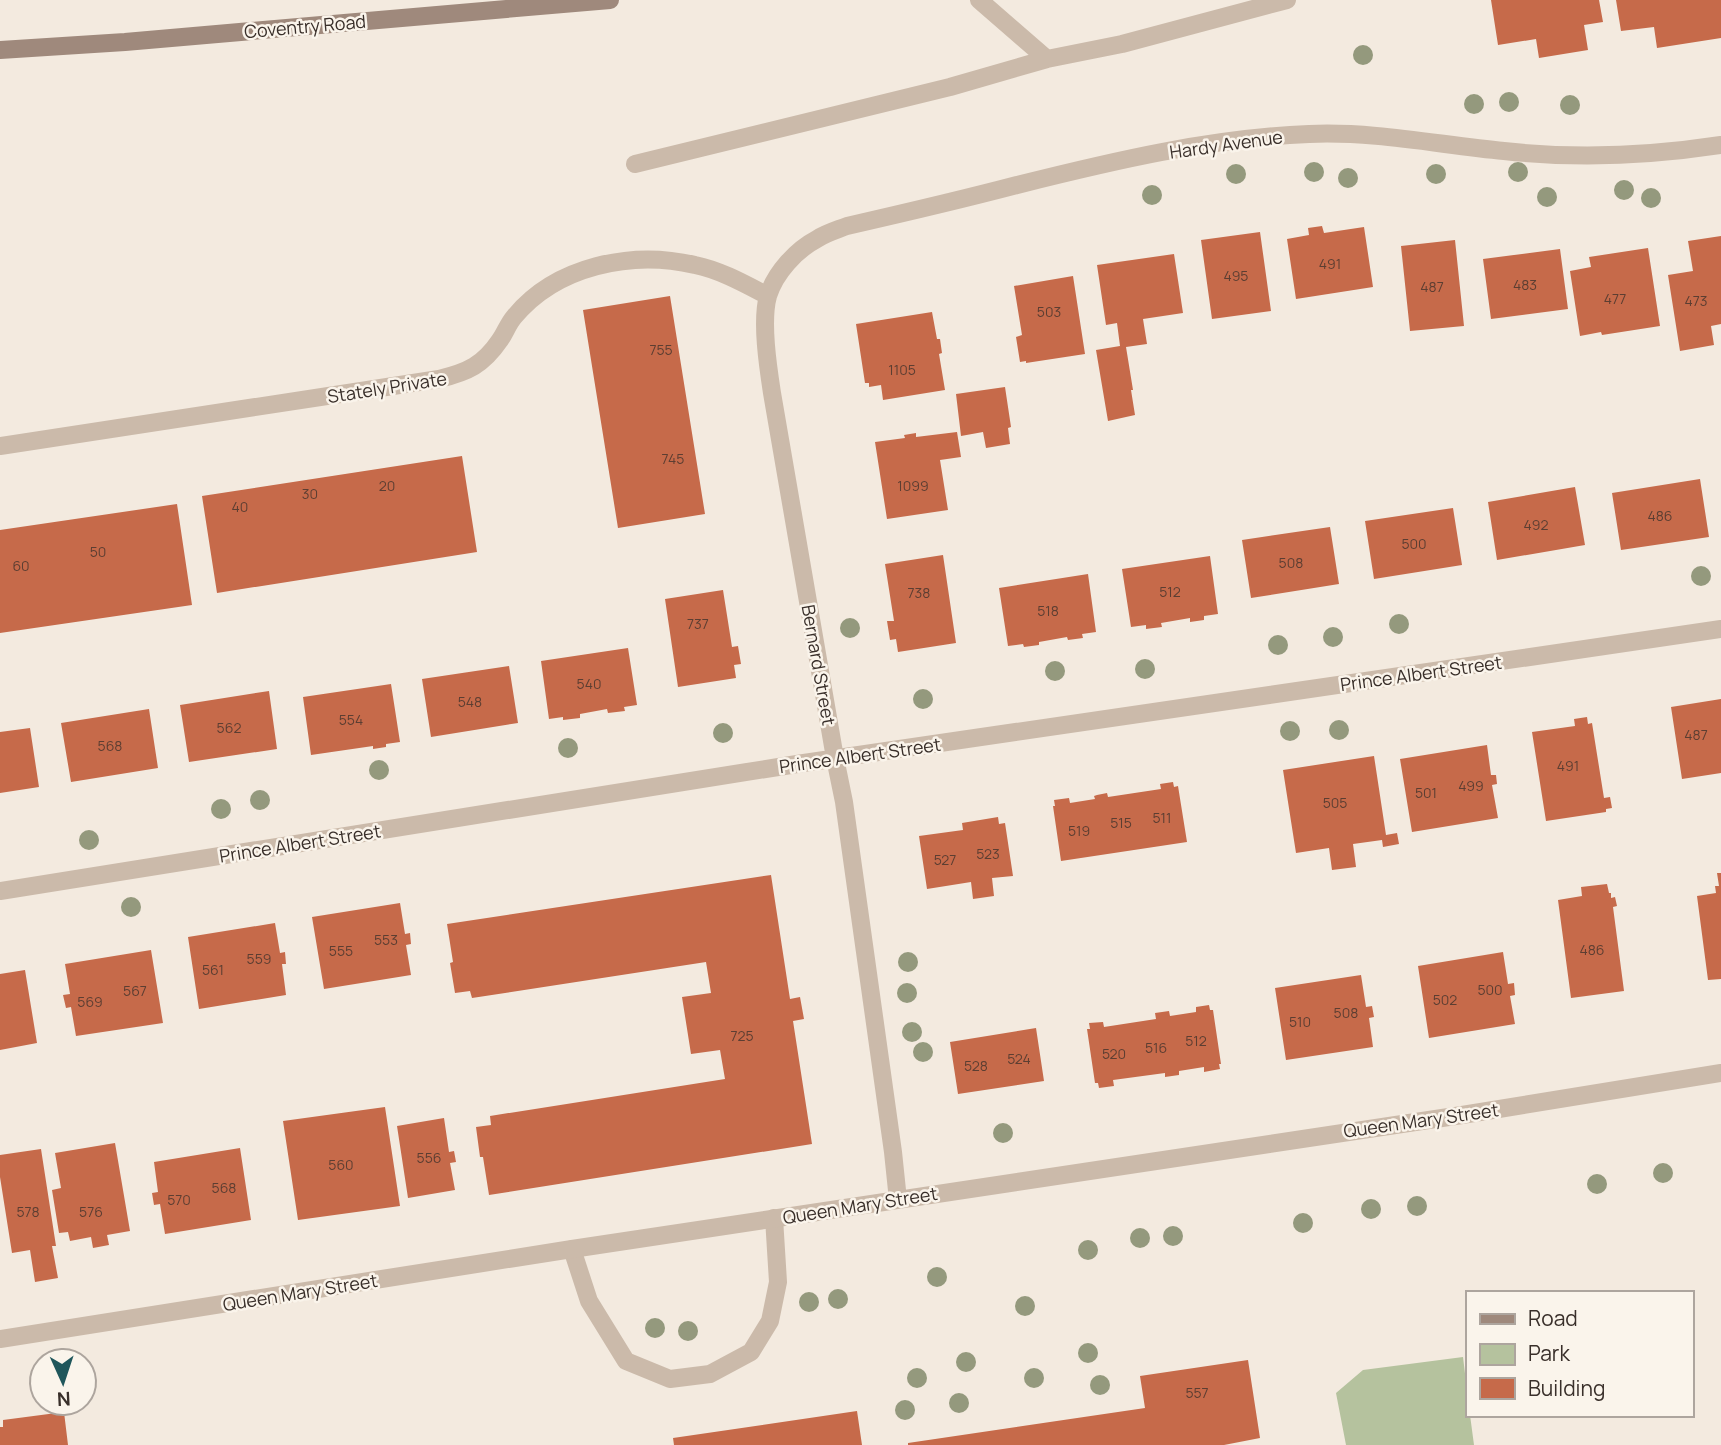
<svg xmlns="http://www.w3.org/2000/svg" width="1721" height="1445" viewBox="0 0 1721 1445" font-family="Manrope,sans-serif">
	<rect width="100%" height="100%" fill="#f3eadf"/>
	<path fill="#b5c29e" d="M 1463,1357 L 1467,1390 L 1467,1415 L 1470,1415 L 1474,1445 L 1346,1445 L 1336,1393 L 1363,1370 Z"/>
	<path fill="#c66a4a" d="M 1491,0 L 1599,0 L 1603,22 L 1584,25 L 1588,50 L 1539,58 L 1536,39 L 1498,45 Z
		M 1616,0 L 1721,0 L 1721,38 L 1657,48 L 1654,27 L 1621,31 Z
		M 1322,226 L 1324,233 L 1364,227 L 1373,287 L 1296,299 L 1287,239 L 1309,235 L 1308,228 Z
		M 1260,232 L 1271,311 L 1212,319 L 1201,240 Z
		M 1721,236 L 1721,324 L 1711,326 L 1714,345 L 1680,351 L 1668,275 L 1693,271 L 1688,241 Z
		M 1455,240 L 1464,326 L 1410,331 L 1401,246 Z
		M 1648,248 L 1660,326 L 1602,335 L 1601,332 L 1580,336 L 1570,271 L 1591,267 L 1589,257 Z
		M 1560,249 L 1568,309 L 1491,319 L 1483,259 Z
		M 1174,254 L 1183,313 L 1143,319 L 1147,344 L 1126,347 L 1133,390 L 1131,390 L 1135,415 L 1108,421 L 1096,350 L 1120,346 L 1117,323 L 1106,325 L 1097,265 Z
		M 1073,276 L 1085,354 L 1026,363 L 1026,361 L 1020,362 L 1016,337 L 1022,335 L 1014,286 Z
		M 670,296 L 705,514 L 618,528 L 583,310 Z
		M 932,312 L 937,339 L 940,339 L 942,353 L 939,354 L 945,390 L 883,400 L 881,385 L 869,387 L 869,383 L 865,383 L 856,324 Z
		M 1005,387 L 1011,427 L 1008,428 L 1010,444 L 986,448 L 983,432 L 961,436 L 956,394 Z
		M 957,432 L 961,457 L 940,460 L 948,510 L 887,519 L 875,442 L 905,438 L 904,435 L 916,433 L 916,437 Z
		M 462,456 L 477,552 L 217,593 L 202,496 Z
		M 1700,479 L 1709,537 L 1621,550 L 1612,493 Z
		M 1575,487 L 1585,545 L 1497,560 L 1488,502 Z
		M 177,504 L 192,605 L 0,633 L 0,530 Z
		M 1453,508 L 1462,565 L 1374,579 L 1365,521 Z
		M 1330,527 L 1339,584 L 1251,598 L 1242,540 Z
		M 943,555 L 956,643 L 898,652 L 896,639 L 890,640 L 887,621 L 894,621 L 885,564 Z
		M 1210,556 L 1218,614 L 1204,616 L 1204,620 L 1190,622 L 1190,618 L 1161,623 L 1162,627 L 1146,629 L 1146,625 L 1131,627 L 1122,569 Z
		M 1088,574 L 1096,632 L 1082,634 L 1083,638 L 1068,640 L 1067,637 L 1039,642 L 1039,645 L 1024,647 L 1023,644 L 1008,646 L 999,588 Z
		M 723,590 L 732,647 L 738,646 L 741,664 L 734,665 L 736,678 L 678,687 L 665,599 Z
		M 628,648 L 637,705 L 624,707 L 625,711 L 608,713 L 607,709 L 580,714 L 580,718 L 563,720 L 563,717 L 549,719 L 541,661 Z
		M 509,666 L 518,723 L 431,737 L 422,679 Z
		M 391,684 L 400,742 L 386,744 L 386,747 L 373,749 L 373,746 L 311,755 L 303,697 Z
		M 269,691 L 277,749 L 189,762 L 180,705 Z
		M 1721,699 L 1721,773 L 1682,779 L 1671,707 Z
		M 149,709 L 158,768 L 71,782 L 61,723 Z
		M 1587,717 L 1588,724 L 1592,723 L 1604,798 L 1610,797 L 1612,808 L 1606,809 L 1606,812 L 1546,821 L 1532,732 L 1575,726 L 1574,719 Z
		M 30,728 L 39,787 L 0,793 L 0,732 Z
		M 1487,745 L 1491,775 L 1496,775 L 1497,784 L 1492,785 L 1498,818 L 1412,832 L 1400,759 Z
		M 1374,756 L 1386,835 L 1397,833 L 1399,844 L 1383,847 L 1382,840 L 1353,844 L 1356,867 L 1332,870 L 1329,848 L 1296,853 L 1283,770 Z
		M 1173,782 L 1174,787 L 1178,786 L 1187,842 L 1061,861 L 1053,806 L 1055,806 L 1054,800 L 1069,798 L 1070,803 L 1095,799 L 1094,796 L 1097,795 L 1107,793 L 1108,797 L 1161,789 L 1160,784 Z
		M 998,817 L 999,824 L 1005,823 L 1013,876 L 992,878 L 994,896 L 973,899 L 971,882 L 927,889 L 919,836 L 963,830 L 962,823 Z
		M 1717,873 L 1721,873 L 1721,979 L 1708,980 L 1697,896 L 1716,893 L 1715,886 L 1719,886 Z
		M 771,875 L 790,999 L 800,997 L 804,1019 L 793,1021 L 812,1144 L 489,1195 L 483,1157 L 480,1157 L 476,1127 L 491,1125 L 490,1116 L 725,1079 L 720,1050 L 691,1054 L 682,997 L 711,993 L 706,962 L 472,998 L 470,991 L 455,993 L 450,963 L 453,962 L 447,924 Z
		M 1607,884 L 1609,893 L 1611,893 L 1611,898 L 1615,897 L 1617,906 L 1613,907 L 1624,991 L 1571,998 L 1558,900 L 1582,896 L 1581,887 Z
		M 400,903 L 405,934 L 410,933 L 411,944 L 406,945 L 411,975 L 324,989 L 312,917 Z
		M 275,923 L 280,953 L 285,952 L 286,964 L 282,964 L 286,995 L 199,1009 L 188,937 Z
		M 151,950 L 163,1023 L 76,1036 L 71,1007 L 66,1008 L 63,995 L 70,994 L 65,964 Z
		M 1503,952 L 1508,984 L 1514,983 L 1515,995 L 1510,996 L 1515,1024 L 1429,1038 L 1418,966 Z
		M 25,970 L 37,1043 L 0,1050 L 0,974 Z
		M 1361,975 L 1366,1007 L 1372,1006 L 1374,1017 L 1369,1018 L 1373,1047 L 1286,1060 L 1275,988 Z
		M 1209,1005 L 1210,1010 L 1213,1010 L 1221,1064 L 1219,1064 L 1220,1069 L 1204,1072 L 1204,1067 L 1179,1071 L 1179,1075 L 1165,1077 L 1165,1073 L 1113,1080 L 1114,1086 L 1099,1088 L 1098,1083 L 1095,1083 L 1087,1029 L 1090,1029 L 1089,1023 L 1103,1022 L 1104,1027 L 1156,1019 L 1155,1013 L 1169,1011 L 1170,1016 L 1196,1012 L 1196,1007 Z
		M 1036,1028 L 1044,1081 L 958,1094 L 950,1042 Z
		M 385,1107 L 400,1206 L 298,1220 L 283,1121 Z
		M 444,1118 L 449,1152 L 454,1151 L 456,1162 L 450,1163 L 455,1190 L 408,1198 L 397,1126 Z
		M 115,1143 L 130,1231 L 107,1235 L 109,1245 L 93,1248 L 91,1237 L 70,1241 L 68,1232 L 59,1233 L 52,1190 L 61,1188 L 55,1153 Z
		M 240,1148 L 251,1220 L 165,1234 L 160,1204 L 154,1205 L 152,1193 L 158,1192 L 154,1162 Z
		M 41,1149 L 56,1246 L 52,1246 L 58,1278 L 35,1282 L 30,1250 L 12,1253 L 0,1177 L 0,1155 Z
		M 1248,1360 L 1260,1438 L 1224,1445 L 908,1445 L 908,1443 L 1145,1408 L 1140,1376 Z
		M 857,1411 L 862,1445 L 674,1445 L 673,1438 Z
		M 64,1412 L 68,1445 L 0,1445 L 0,1427 L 3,1427 L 3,1420 Z"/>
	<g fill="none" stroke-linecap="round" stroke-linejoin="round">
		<path stroke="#cbbaaa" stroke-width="18" d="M 979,0 L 1047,59 L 1122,44 L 1287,0
			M 635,164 L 950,87 L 1047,59
			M 572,1249 L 589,1301 L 626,1361 L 670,1379 L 710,1374 L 751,1352 L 770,1321 L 778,1282 L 774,1218"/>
		<path stroke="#cbbaaa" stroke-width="18" d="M 0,446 L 439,379 C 468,372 483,365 500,340 C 505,333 508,324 514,317 C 556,266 631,250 695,265 C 720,270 745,284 768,296
			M 0,891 L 797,764 L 1721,629
			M 898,1200 L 893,1152 L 844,802 L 835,758 L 772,393 C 768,367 761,321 768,296 C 775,273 796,250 817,239 C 826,233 837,230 847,226 C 904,213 960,200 1017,185 C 1113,161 1210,138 1309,134 C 1374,131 1440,145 1504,151 C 1577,159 1649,156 1721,145
			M 0,1339 L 572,1249 L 1462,1115 L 1721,1073"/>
		<path stroke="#9f897c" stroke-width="18" d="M 0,50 L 125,42 L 610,0"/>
	</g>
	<g fill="#94997d">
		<circle cx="1363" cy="55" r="10"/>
		<circle cx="1509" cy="102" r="10"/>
		<circle cx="1474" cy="104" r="10"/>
		<circle cx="1570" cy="105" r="10"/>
		<circle cx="1314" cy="172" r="10"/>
		<circle cx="1518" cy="172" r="10"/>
		<circle cx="1236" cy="174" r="10"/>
		<circle cx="1436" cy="174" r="10"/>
		<circle cx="1348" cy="178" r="10"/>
		<circle cx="1624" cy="190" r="10"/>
		<circle cx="1152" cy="195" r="10"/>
		<circle cx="1547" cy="197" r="10"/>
		<circle cx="1651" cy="198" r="10"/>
		<circle cx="1701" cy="576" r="10"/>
		<circle cx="1399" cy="624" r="10"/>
		<circle cx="850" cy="628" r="10"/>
		<circle cx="1333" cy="637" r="10"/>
		<circle cx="1278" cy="645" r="10"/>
		<circle cx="1145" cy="669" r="10"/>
		<circle cx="1055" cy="671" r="10"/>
		<circle cx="923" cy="699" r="10"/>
		<circle cx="1339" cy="730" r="10"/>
		<circle cx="1290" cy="731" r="10"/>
		<circle cx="723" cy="733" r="10"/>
		<circle cx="568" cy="748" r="10"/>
		<circle cx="379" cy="770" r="10"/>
		<circle cx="260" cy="800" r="10"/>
		<circle cx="221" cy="809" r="10"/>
		<circle cx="89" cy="840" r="10"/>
		<circle cx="131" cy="907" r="10"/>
		<circle cx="908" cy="962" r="10"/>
		<circle cx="907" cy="993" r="10"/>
		<circle cx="912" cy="1032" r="10"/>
		<circle cx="923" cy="1052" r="10"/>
		<circle cx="1003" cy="1133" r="10"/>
		<circle cx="1663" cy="1173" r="10"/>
		<circle cx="1597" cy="1184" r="10"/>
		<circle cx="1417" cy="1206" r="10"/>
		<circle cx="1371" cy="1209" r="10"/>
		<circle cx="1303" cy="1223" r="10"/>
		<circle cx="1173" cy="1236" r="10"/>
		<circle cx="1140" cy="1238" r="10"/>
		<circle cx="1088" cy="1250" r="10"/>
		<circle cx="937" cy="1277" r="10"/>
		<circle cx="838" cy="1299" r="10"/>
		<circle cx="809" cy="1302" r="10"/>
		<circle cx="1025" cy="1306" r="10"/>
		<circle cx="655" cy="1328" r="10"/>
		<circle cx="688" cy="1331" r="10"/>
		<circle cx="1088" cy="1353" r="10"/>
		<circle cx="966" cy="1362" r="10"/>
		<circle cx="917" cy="1378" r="10"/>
		<circle cx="1034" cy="1378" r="10"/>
		<circle cx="1100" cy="1385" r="10"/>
		<circle cx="959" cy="1403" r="10"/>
		<circle cx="905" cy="1410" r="10"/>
	</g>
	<g text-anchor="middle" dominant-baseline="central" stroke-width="5" stroke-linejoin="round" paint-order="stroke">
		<g font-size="14" fill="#5c3e32">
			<text x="1330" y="263">491</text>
			<text x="1236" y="275">495</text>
			<text x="1525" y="284">483</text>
			<text x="1432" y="286">487</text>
			<text x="1615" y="298">477</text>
			<text x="1696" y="300">473</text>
			<text x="1049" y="311">503</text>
			<text x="661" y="349">755</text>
			<text x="902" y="369">1105</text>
			<text x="673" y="458">745</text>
			<text x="387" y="485">20</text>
			<text x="913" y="485">1099</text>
			<text x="310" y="493">30</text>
			<text x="240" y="506">40</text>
			<text x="1660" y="515">486</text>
			<text x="1536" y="524">492</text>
			<text x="1414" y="543">500</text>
			<text x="98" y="551">50</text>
			<text x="1291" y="562">508</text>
			<text x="21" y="565">60</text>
			<text x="1170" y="591">512</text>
			<text x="919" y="592">738</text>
			<text x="1048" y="610">518</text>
			<text x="698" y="623">737</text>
			<text x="589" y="683">540</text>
			<text x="470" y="701">548</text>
			<text x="351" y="719">554</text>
			<text x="229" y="727">562</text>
			<text x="1696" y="734">487</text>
			<text x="110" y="745">568</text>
			<text x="1568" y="765">491</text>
			<text x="1471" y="785">499</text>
			<text x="1426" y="792">501</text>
			<text x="1335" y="802">505</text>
			<text x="1162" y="817">511</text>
			<text x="1121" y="822">515</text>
			<text x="1079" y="830">519</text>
			<text x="988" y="853">523</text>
			<text x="945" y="859">527</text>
			<text x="386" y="939">553</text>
			<text x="1592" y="949">486</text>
			<text x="341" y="950">555</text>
			<text x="259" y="958">559</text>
			<text x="213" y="969">561</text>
			<text x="1490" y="989">500</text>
			<text x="135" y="990">567</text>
			<text x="1445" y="999">502</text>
			<text x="90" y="1001">569</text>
			<text x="1346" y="1012">508</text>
			<text x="1300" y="1021">510</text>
			<text x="742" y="1035">725</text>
			<text x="1196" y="1040">512</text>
			<text x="1156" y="1047">516</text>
			<text x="1114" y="1053">520</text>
			<text x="1019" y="1058">524</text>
			<text x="976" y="1065">528</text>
			<text x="429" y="1157">556</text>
			<text x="341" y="1164">560</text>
			<text x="224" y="1187">568</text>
			<text x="179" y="1199">570</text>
			<text x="28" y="1211">578</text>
			<text x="91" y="1211">576</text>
			<text x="1197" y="1392">557</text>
		</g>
		<g font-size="18" fill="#392f2a" stroke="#faf4eb">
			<text transform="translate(305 26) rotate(-5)">Coventry Road</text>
			<text transform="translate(1226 144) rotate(-8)">Hardy Avenue</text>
			<text transform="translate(387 387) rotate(-9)">Stately Private</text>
			<text transform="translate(819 665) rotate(80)">Bernard Street</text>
			<text transform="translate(1421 673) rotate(-8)">Prince Albert Street</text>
			<text transform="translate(860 755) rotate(-8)">Prince Albert Street</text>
			<text transform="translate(300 843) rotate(-9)">Prince Albert Street</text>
			<text transform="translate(1421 1120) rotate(-8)">Queen Mary Street</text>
			<text transform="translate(860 1205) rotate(-9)">Queen Mary Street</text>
			<text transform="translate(300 1292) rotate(-9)">Queen Mary Street</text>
		</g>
	</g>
	<rect x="1466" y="1291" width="228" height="126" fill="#faf4eb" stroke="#ada59e" stroke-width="2"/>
	<rect x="1480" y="1314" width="35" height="10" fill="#9f897c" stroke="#ada59e" stroke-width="2"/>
	<text x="1528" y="1326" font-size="21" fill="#392f2a">Road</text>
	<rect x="1480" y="1344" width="35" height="21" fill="#b5c29e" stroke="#ada59e" stroke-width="2"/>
	<text x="1528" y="1361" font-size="21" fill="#392f2a">Park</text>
	<rect x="1480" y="1378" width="35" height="21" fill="#c66a4a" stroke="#ada59e" stroke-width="2"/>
	<text x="1528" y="1396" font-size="21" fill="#392f2a">Building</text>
	<g transform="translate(63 1382) rotate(177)"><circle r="33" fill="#faf4eb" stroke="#ada59e" stroke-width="2"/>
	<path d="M0-5L12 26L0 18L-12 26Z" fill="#1f565b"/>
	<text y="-10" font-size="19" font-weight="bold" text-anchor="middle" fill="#392f2a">N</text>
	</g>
</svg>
